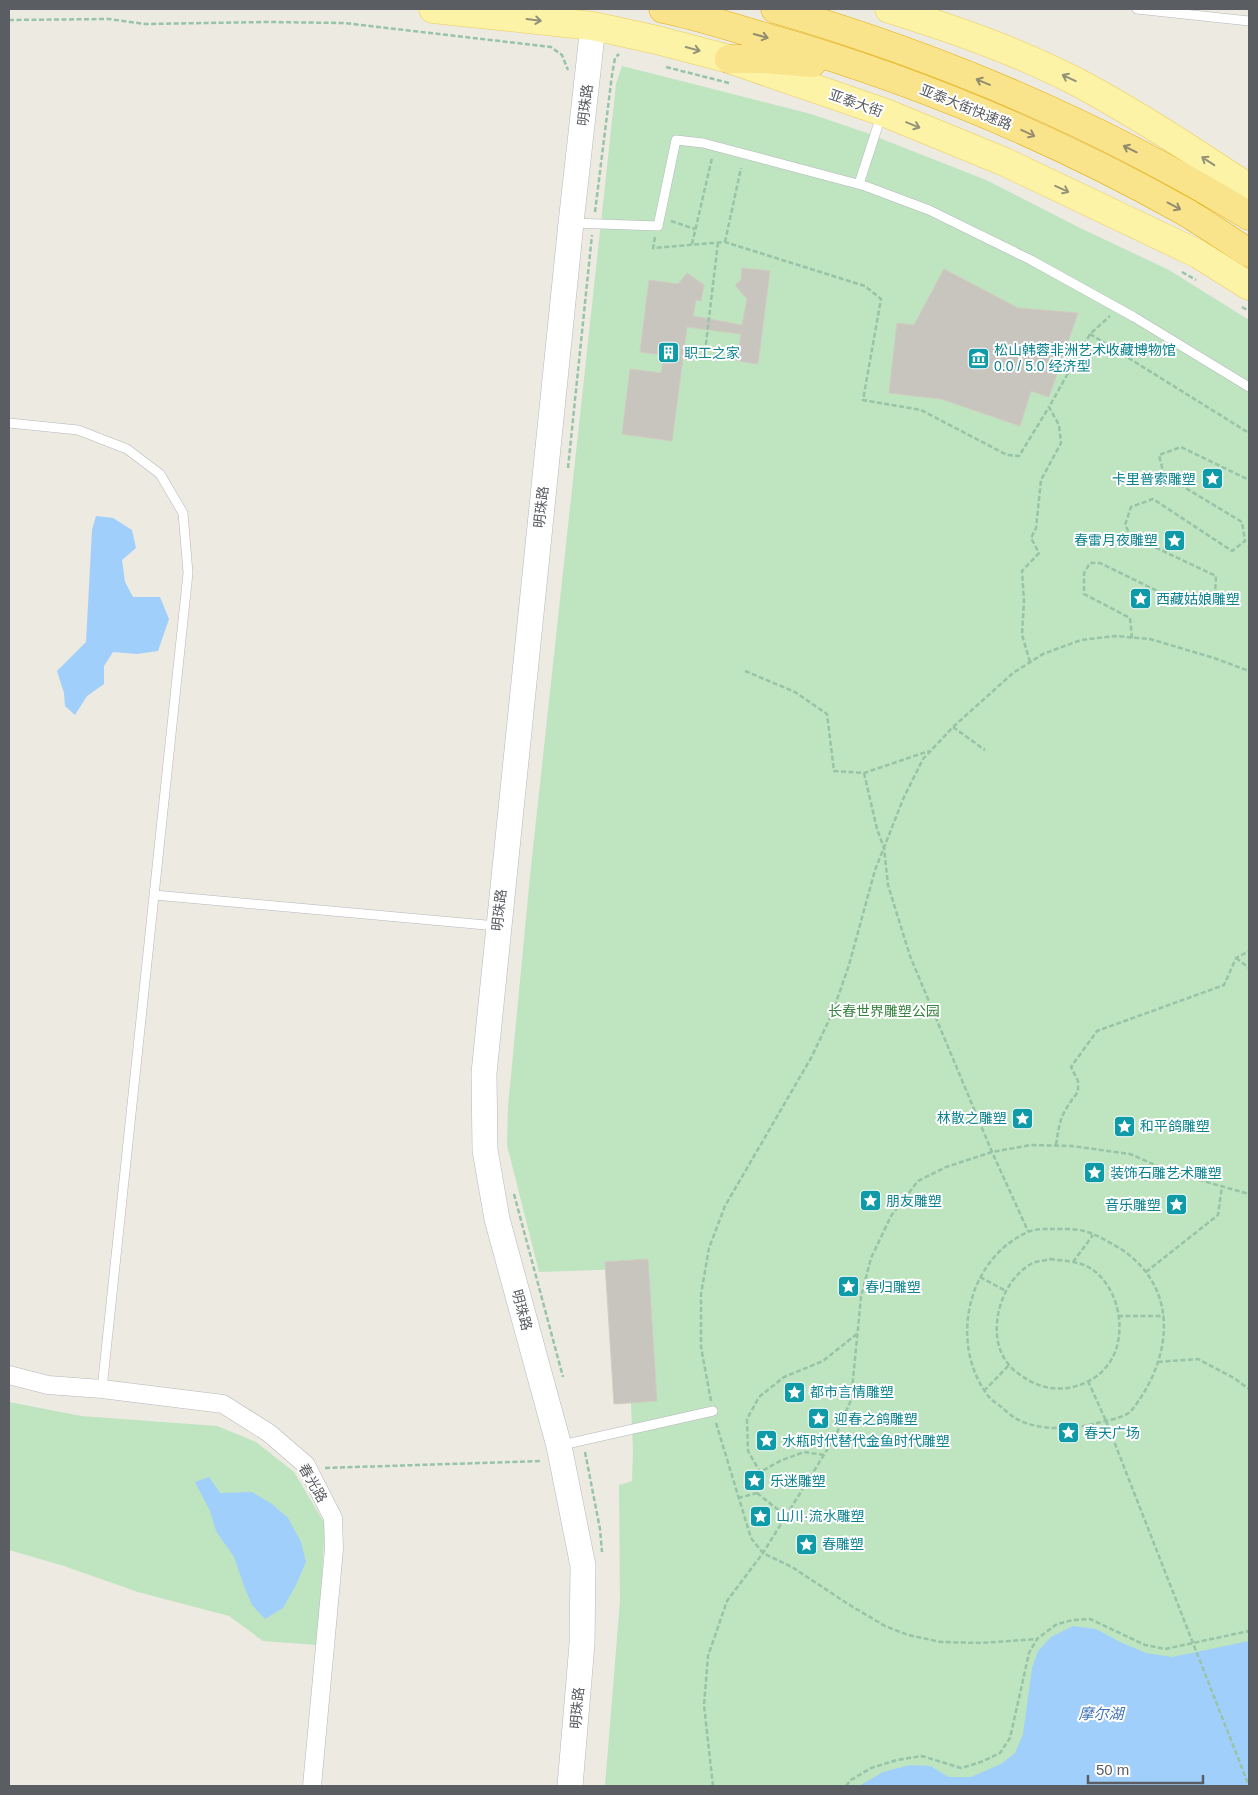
<svg xmlns="http://www.w3.org/2000/svg" width="1258" height="1795" viewBox="0 0 1258 1795" font-family="Helvetica,'Noto Sans SC',sans-serif">
	<rect width="100%" height="100%" fill="#eceae1"/>
	<path fill="#bee4c0" d="M 622,66 L 811,114 L 864,132 L 986,180 L 1078,227 L 1169,270 L 1249,320 L 1249,1786 L 605,1786 L 620,1601 L 619,1485 L 632,1481 L 633,1450 L 625,1269 L 539,1272 L 507,1145 L 508,1107 L 530,876 L 616,84 Z
		M 9,1402 L 81,1416 L 217,1426 L 256,1442 L 294,1472 L 325,1524 L 318,1645 L 263,1641 L 229,1616 L 138,1592 L 64,1566 L 9,1550 Z"/>
	<path fill="#a1cffc" d="M 96,516 L 113,518 L 132,530 L 136,548 L 122,560 L 125,582 L 133,597 L 160,597 L 169,619 L 158,651 L 137,654 L 113,652 L 104,666 L 104,684 L 87,696 L 75,715 L 65,706 L 64,693 L 57,671 L 86,642 L 92,530 Z
		M 209,1477 L 220,1493 L 252,1492 L 272,1504 L 288,1518 L 301,1542 L 306,1562 L 296,1585 L 283,1608 L 265,1619 L 252,1605 L 244,1586 L 234,1557 L 216,1531 L 210,1511 L 195,1482 Z
		M 1073,1626 L 1096,1629 L 1120,1642 L 1146,1653 L 1172,1657 L 1249,1641 L 1249,1786 L 859,1786 L 883,1772 L 910,1765 L 930,1766 L 949,1777 L 971,1777 L 1001,1764 L 1015,1753 L 1023,1734 L 1032,1668 L 1038,1651 L 1051,1637 Z"/>
	<path fill="#c8c4be" stroke="#d1ccc0" d="M 742,268 L 770,271 L 758,364 L 737,361 L 741,334 L 687,327 L 672,441 L 622,434 L 630,369 L 661,373 L 664,355 L 640,352 L 649,280 L 678,284 L 687,273 L 704,285 L 701,301 L 696,300 L 693,316 L 742,325 L 747,299 L 735,285 L 741,280 Z
		M 944,269 L 1018,308 L 1078,313 L 1049,397 L 1031,391 L 1020,426 L 941,399 L 889,393 L 897,323 L 914,325 Z
		M 648,1259 L 657,1401 L 614,1404 L 605,1262 Z"/>
	<g fill="none" stroke-linecap="round" stroke-linejoin="round">
		<defs>
			<path id="lane" d="M 1137,9 L 1249,21
				M 859,184 L 881,116
				M 573,223 L 658,226 L 676,140 L 703,143 L 865,186 L 929,210 L 1031,260 L 1134,317 L 1249,387
				M 9,423 L 78,430 L 127,449 L 160,474 L 183,513 L 188,573 L 102,1389
				M 154,895 L 497,926
				M 562,1445 L 713,1411"/>
			<path id="street" d="M 9,1375 L 48,1385 L 102,1389 L 223,1404 L 269,1433 L 306,1465 L 333,1518 L 334,1549 L 312,1786"/>
			<path id="secondary" d="M 570,1786 L 582,1644 L 583,1566 L 559,1446 L 497,1219 L 485,1150 L 484,1073 L 571,223 L 593,26"/>
			<path id="primary" d="M 433,9 L 593,26 L 657,40 L 729,59 L 883,112 L 1005,162 L 1198,254 L 1249,286
				M 889,9 C 953,29 1017,51 1077,82 C 1137,114 1193,151 1249,188"/>
			<path id="highway" d="M 663,9 C 700,16 736,29 772,39 C 915,80 1053,138 1182,210 C 1205,223 1227,239 1249,253
				M 775,9 C 941,57 1102,126 1249,216
				M 729,59 L 765,59 L 812,63"/>
		</defs>
		<use href="#lane" stroke="#b4b7bb" stroke-width="10"/>
		<use href="#street" stroke="#b4b7bb" stroke-width="19"/>
		<use href="#secondary" stroke="#b5b8bd" stroke-width="26"/>
		<use href="#primary" stroke="#edcc59" stroke-width="29"/>
		<use href="#highway" stroke="#e7ad07" stroke-width="29"/>
		<path stroke="#97c4a7" stroke-width="2.5" stroke-dasharray="5 2.5" stroke-linecap="butt" d="M 9,20 L 109,19 L 145,24 L 267,22 L 344,23 L 551,47 L 562,55 L 568,70
			M 666,67 L 729,83
			M 595,212 L 612,75 L 615,58 L 619,54
			M 671,221 L 695,229
			M 655,237 L 653,248 L 725,242 L 865,286 L 881,299 L 863,400 L 921,410 L 1007,455 L 1019,456 L 1049,407
			M 725,242 L 741,168
			M 692,244 L 712,158
			M 1182,272 L 1196,280
			M 1242,307 L 1249,311
			M 1090,334 L 1249,433
			M 705,352 L 718,242
			M 568,468 L 592,235
			M 1132,638 L 1130,618 L 1084,594 L 1084,573 L 1090,563 L 1100,563 L 1184,604 L 1205,603 L 1215,594 L 1216,576 L 1131,536 L 1125,525 L 1131,507 L 1153,499 L 1232,551 L 1245,541 L 1242,522 L 1164,475 L 1159,455 L 1181,447 L 1249,480
			M 1030,662 L 1022,635 L 1024,601 L 1022,571 L 1039,553 L 1031,538 L 1036,528 L 1041,480 L 1061,443 L 1059,425 L 1049,407 L 1090,334 L 1110,316
			M 745,671 L 795,692 L 827,714 L 834,771 L 864,773 L 929,751
			M 953,727 L 985,750
			M 864,773 L 877,829 L 884,848 L 888,885 L 910,956 L 992,1152 L 1028,1231
			M 1236,958 L 1249,968
			M 1056,1145 C 1060,1118 1061,1114 1078,1092 L 1078,1081 L 1071,1067 L 1097,1031 L 1224,985 L 1236,958 L 1249,951
			M 514,1194 L 563,1377
			M 1050,1229 C 1062,1229 1076,1228 1087,1232 C 1100,1236 1110,1243 1121,1249 C 1181,1289 1172,1360 1131,1411 C 1126,1418 1099,1422 1089,1425 C 1066,1430 1036,1430 1015,1418 C 1010,1415 1005,1410 1000,1406 C 994,1402 988,1397 984,1390 C 950,1338 969,1258 1028,1232 C 1034,1229 1043,1229 1050,1229 Z
			M 1050,1259 C 1063,1261 1079,1261 1090,1268 C 1121,1287 1129,1339 1107,1366 C 1097,1379 1083,1385 1068,1388 C 1054,1390 1040,1387 1028,1380 C 1022,1376 1015,1372 1010,1366 C 984,1338 999,1282 1031,1264 C 1036,1261 1044,1261 1050,1259 Z
			M 1073,1262 L 1093,1235
			M 1146,1272 L 1218,1215 L 1222,1186
			M 980,1277 L 1006,1291
			M 1118,1316 L 1164,1316
			M 1158,1362 L 1198,1359 L 1234,1378 L 1249,1389
			M 1088,1381 L 1106,1421 L 1249,1786
			M 984,1391 L 1009,1365
			M 711,1401 L 701,1347 L 701,1294 L 709,1248 L 725,1206 L 811,1058 L 832,1014 L 849,965 L 875,870 L 904,797 L 923,759 L 953,727 L 1013,673 L 1043,654 L 1081,640 L 1115,636 L 1150,639 L 1214,658 L 1249,671
			M 716,1423 L 751,1538 L 763,1553 L 792,1567 L 848,1604 L 885,1626 L 908,1635 L 941,1642 L 981,1643 L 1037,1639
			M 585,1452 L 600,1529 L 602,1552
			M 824,1455 L 804,1452 L 782,1460 L 760,1472 L 748,1451 L 747,1419 L 759,1397 L 784,1377 L 823,1361 L 858,1333
			M 325,1468 L 541,1461
			M 757,1493 L 786,1516
			M 738,1498 L 757,1493 L 760,1472
			M 713,1786 L 704,1705 L 708,1656 L 727,1601 L 763,1553 L 835,1437 L 851,1400 L 861,1297 L 871,1258 L 891,1216 L 918,1181 L 946,1167 L 992,1152 L 1031,1145 L 1072,1146 L 1130,1154 L 1171,1172 L 1249,1194
			M 846,1786 L 851,1780 L 871,1768 L 897,1760 L 922,1756 L 961,1768 L 981,1762 L 1000,1753 L 1010,1738 L 1029,1653 L 1037,1639 L 1057,1624 L 1073,1620 L 1090,1619 L 1145,1645 L 1165,1649 L 1249,1631"/>
		<use href="#lane" stroke="#fff" stroke-width="9"/>
		<use href="#street" stroke="#fff" stroke-width="18"/>
		<use href="#secondary" stroke="#fff" stroke-width="25"/>
		<use href="#primary" stroke="#fcf3a6" stroke-width="28"/>
		<use href="#highway" stroke="#fae48b" stroke-width="28"/>
	</g>
	<defs><path id="oneway-shaft" d="M-6 0H5M1.5-3L5.5 0L1.5 3" fill="none" stroke-width="1.6" stroke-linecap="round" stroke-linejoin="round" transform="scale(1.25)"/></defs>
	<g stroke="#93927a">
		<use href="#oneway-shaft" transform="translate(534 20) rotate(7)"/>
		<use href="#oneway-shaft" transform="translate(693 49) rotate(15)"/>
		<use href="#oneway-shaft" transform="translate(1069 78) rotate(-155)"/>
		<use href="#oneway-shaft" transform="translate(913 125) rotate(22)"/>
		<use href="#oneway-shaft" transform="translate(1208 161) rotate(-147)"/>
		<use href="#oneway-shaft" transform="translate(1062 189) rotate(25)"/>
	</g>
	<g stroke="#928c70">
		<use href="#oneway-shaft" transform="translate(761 36) rotate(16)"/>
		<use href="#oneway-shaft" transform="translate(983 82) rotate(-157)"/>
		<use href="#oneway-shaft" transform="translate(1028 133) rotate(25)"/>
		<use href="#oneway-shaft" transform="translate(1130 149) rotate(-154)"/>
		<use href="#oneway-shaft" transform="translate(1174 206) rotate(28)"/>
	</g>
	<defs>
		<symbol id="building-square" viewBox="-11 -11 22 22"><rect x="-9" y="-9" width="18" height="18" rx="4" fill="#0f9aa8" stroke="#fff"/><path d="M-4-6H4V6H1V3H-1V6H-4ZM-2.5-4.3h1.7v1.8h-1.7ZM.8-4.3h1.7v1.8H.8ZM-2.5-1h1.7V.8h-1.7ZM.8-1h1.7V.8H.8Z" fill="#fff"/></symbol>
		<symbol id="museum-square" viewBox="-11 -11 22 22"><rect x="-9" y="-9" width="18" height="18" rx="4" fill="#0f9aa8" stroke="#fff"/><path d="M0-6L6-3V-2H-6V-3ZM-5-1h2V3h-2ZM-1-1h2V3h-2ZM3-1h2V3H3ZM-6 4H6V6H-6Z" fill="#fff"/></symbol>
		<symbol id="sight-square" viewBox="-11 -11 22 22"><rect x="-9" y="-9" width="18" height="18" rx="4" fill="#0f9aa8" stroke="#fff"/><path d="M0-6L1.8-2.2L6-1.7L2.9 1.2L3.7 5.4L0 3.3L-3.7 5.4L-2.9 1.2L-6-1.7L-1.8-2.2Z" fill="#fff"/></symbol>
	</defs>
	<g fill-rule="evenodd">
		<use href="#building-square" x="656" y="340" width="25" height="25"/>
		<use href="#museum-square" x="966" y="346" width="25" height="25"/>
		<use href="#sight-square" x="1200" y="466" width="25" height="25"/>
		<use href="#sight-square" x="1162" y="528" width="25" height="25"/>
		<use href="#sight-square" x="1128" y="586" width="25" height="25"/>
		<use href="#sight-square" x="1010" y="1106" width="25" height="25"/>
		<use href="#sight-square" x="1112" y="1114" width="25" height="25"/>
		<use href="#sight-square" x="1082" y="1160" width="25" height="25"/>
		<use href="#sight-square" x="858" y="1188" width="25" height="25"/>
		<use href="#sight-square" x="1164" y="1192" width="25" height="25"/>
		<use href="#sight-square" x="836" y="1274" width="25" height="25"/>
		<use href="#sight-square" x="782" y="1380" width="25" height="25"/>
		<use href="#sight-square" x="806" y="1406" width="25" height="25"/>
		<use href="#sight-square" x="1056" y="1420" width="25" height="25"/>
		<use href="#sight-square" x="754" y="1428" width="25" height="25"/>
		<use href="#sight-square" x="742" y="1468" width="25" height="25"/>
		<use href="#sight-square" x="748" y="1504" width="25" height="25"/>
		<use href="#sight-square" x="794" y="1532" width="25" height="25"/>
	</g>
	<g text-anchor="middle" dominant-baseline="central" stroke-width="4" stroke-linejoin="round" paint-order="stroke">
		<g font-size="14" fill="#5a5d62" stroke="#fff">
			<text transform="translate(856 103) rotate(19)">亚泰大街</text>
			<text transform="translate(585 105) rotate(-83)">明珠路</text>
			<text transform="translate(966 107) rotate(22)">亚泰大街快速路</text>
			<text transform="translate(541 507) rotate(-84)">明珠路</text>
			<text transform="translate(499 910) rotate(-84)">明珠路</text>
			<text transform="translate(522 1310) rotate(75)">明珠路</text>
			<text transform="translate(313 1483) rotate(60)">春光路</text>
			<text transform="translate(577 1708) rotate(-85)">明珠路</text>
		</g>
		<g font-size="14" fill="#0d838f" stroke="#fff" text-anchor="start">
			<text x="994" y="350">松山韩蓉非洲艺术收藏博物馆<tspan x="994" dy="16">0.0 / 5.0 经济型</tspan></text>
			<text x="684" y="353">职工之家</text>
			<text x="1196" y="479" text-anchor="end">卡里普索雕塑</text>
			<text x="1158" y="540" text-anchor="end">春雷月夜雕塑</text>
			<text x="1156" y="599">西藏姑娘雕塑</text>
			<text x="1007" y="1118" text-anchor="end">林散之雕塑</text>
			<text x="1140" y="1126">和平鸽雕塑</text>
			<text x="1110" y="1173">装饰石雕艺术雕塑</text>
			<text x="886" y="1201">朋友雕塑</text>
			<text x="1161" y="1205" text-anchor="end">音乐雕塑</text>
			<text x="865" y="1287">春归雕塑</text>
			<text x="810" y="1392">都市言情雕塑</text>
			<text x="834" y="1419">迎春之鸽雕塑</text>
			<text x="1084" y="1433">春天广场</text>
			<text x="782" y="1441">水瓶时代替代金鱼时代雕塑</text>
			<text x="770" y="1481">乐迷雕塑</text>
			<text x="776" y="1516">山川·流水雕塑</text>
			<text x="822" y="1544">春雕塑</text>
		</g>
		<g font-size="14" fill="#37833f" stroke="#fff">
			<text x="884" y="1011">长春世界雕塑公园</text>
		</g>
		<g font-size="15" font-style="italic" fill="#4274b6" stroke="#fff">
			<text x="1101" y="1713">摩尔湖</text>
		</g>
	</g>
	<rect width="1258" height="1795" fill="none" stroke="#5a5d62" stroke-width="20"/>
	<path d="M1088 1775v8h115v-8" fill="none" stroke="#5a5d62" stroke-width="2.5"/>
	<text x="1096" y="1775" font-size="15" fill="#5a5d62" stroke="#ffffff" stroke-width="4" paint-order="stroke">50 m</text>
</svg>
